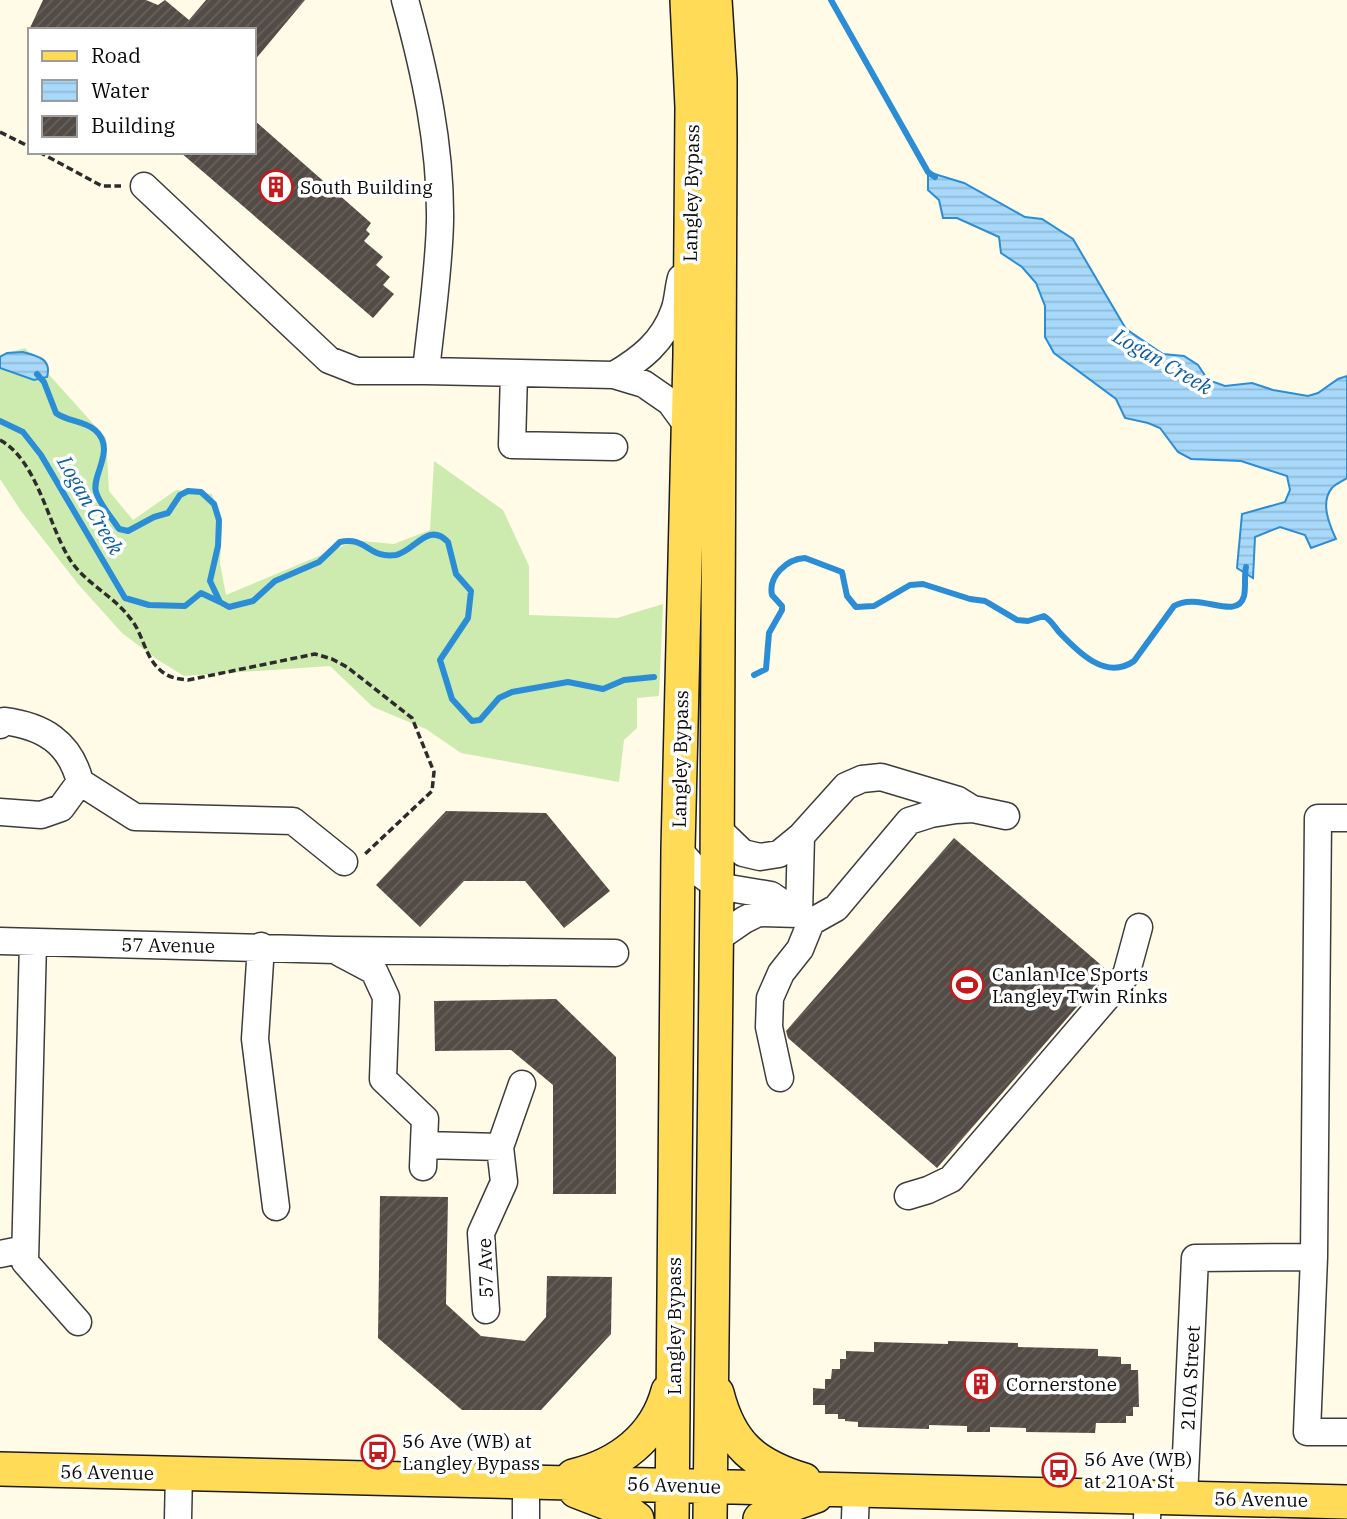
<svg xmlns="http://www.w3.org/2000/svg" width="1347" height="1519" viewBox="0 0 1347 1519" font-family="'IBM Plex Serif',serif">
	<defs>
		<pattern id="water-rules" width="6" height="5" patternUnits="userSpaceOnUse" patternTransform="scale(1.75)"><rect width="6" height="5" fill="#a8d9fa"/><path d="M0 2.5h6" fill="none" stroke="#8fb9d5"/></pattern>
		<pattern id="building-hatch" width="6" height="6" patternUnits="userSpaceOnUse" patternTransform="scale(1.75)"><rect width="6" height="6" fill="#534c46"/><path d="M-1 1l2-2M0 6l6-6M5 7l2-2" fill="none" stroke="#67615c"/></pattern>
	</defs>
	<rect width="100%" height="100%" fill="#fffbe7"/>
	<path fill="#cdebaf" d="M 25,348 L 106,438 L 109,491 L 133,520 L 176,490 L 212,494 L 222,526 L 220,563 L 226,595 L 345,545 L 362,541 L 394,544 L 430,530 L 434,461 L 503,510 L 529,566 L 529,615 L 617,618 L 663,604 L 659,696 L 637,698 L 637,728 L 624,740 L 619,782 L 461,753 L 426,729 L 373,707 L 330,666 L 184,676 L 158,660 L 122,633 L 78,584 L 21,511 L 0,479 L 0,355 Z"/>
	<path fill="url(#water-rules)" stroke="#2b8dd6" stroke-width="2" d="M 928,172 L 964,183 L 1025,217 L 1042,219 L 1073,239 L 1126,329 L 1163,354 L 1184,356 L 1198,365 L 1208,380 L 1225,386 L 1252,383 L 1273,390 L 1308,396 L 1318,393 L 1338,379 L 1347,376 L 1347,478 C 1343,481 1335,484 1332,488 C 1320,502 1329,524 1336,539 L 1311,548 L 1305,535 L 1280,527 L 1255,537 L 1253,578 L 1237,568 L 1242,514 L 1285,502 L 1290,490 L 1287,476 L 1241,461 L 1191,459 L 1178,452 L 1160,428 L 1148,423 L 1125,418 L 1116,399 L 1054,353 L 1045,337 L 1045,306 L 1036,283 L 1022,267 L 1001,253 L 999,237 L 957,218 L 943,218 L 939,200 L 928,190 Z
		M 23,352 C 38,356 52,359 47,377 L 34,380 L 0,368 L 0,357 L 7,353 Z"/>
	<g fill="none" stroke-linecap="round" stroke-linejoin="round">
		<path stroke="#2b8dd6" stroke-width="6" d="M 831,0 L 928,172 L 935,177
			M 37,374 L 44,382 L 56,413 C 68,422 83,420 95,430 C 117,449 91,475 96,492 C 100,505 112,518 119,529 L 128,531 L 154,517 L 168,513 L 180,495 L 188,491 L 201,492 L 214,504 L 219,520 L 218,546 L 210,581 L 220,602 L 229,607 L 253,601 L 275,581 L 319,562 L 340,542 C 367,536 368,559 396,555 C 415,551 428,521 448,542 L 456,574 L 471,591 L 468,618 L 440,660 L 452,699 L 472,721 L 480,720 L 499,698 L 512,692 L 568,682 L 603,689 L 624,680 L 654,677
			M 0,421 L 23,432 L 41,455 L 125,598 L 149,605 L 185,606 L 201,593 L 220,602
			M 754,675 L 766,669 L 769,633 L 782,610 L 782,606 L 772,595 C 768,576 787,559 805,558 L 842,572 L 847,596 L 856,607 L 874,606 L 910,585 L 923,584 L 970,599 L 985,601 L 1017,620 L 1028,621 L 1044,616 C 1051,620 1054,626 1059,632 C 1078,652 1106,681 1134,661 L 1174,606 C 1199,591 1237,622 1244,596 C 1246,587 1244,577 1246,567"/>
	</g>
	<path fill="url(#building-hatch)" d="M 43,0 L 146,0 L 158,5 L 165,0 L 189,20 L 206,0 L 305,0 L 254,61 L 254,30 L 29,30 Z
		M 254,120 L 371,223 L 366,230 L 370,234 L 364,241 L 383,257 L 376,265 L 390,277 L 383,285 L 394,294 L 373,318 L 180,152 L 254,152 Z
		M 446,811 L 546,813 L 610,891 L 564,928 L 525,881 L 464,881 L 420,927 L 376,885 Z
		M 954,838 L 1108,971 L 937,1168 L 788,1038 L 786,1031 Z
		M 556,999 L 616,1057 L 616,1194 L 553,1194 L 553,1085 L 511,1050 L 435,1051 L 434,1001 Z
		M 380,1196 L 448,1197 L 446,1304 L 481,1336 L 525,1341 L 546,1317 L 547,1276 L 612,1277 L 611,1334 L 541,1410 L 462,1410 L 378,1338 Z
		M 948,1341 L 1018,1343 L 1018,1347 L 1098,1349 L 1098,1356 L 1121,1357 L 1121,1364 L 1131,1364 L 1131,1370 L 1138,1370 L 1139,1407 L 1133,1407 L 1133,1416 L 1126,1416 L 1126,1423 L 1096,1423 L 1095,1433 L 1026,1432 L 1026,1428 L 990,1427 L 990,1432 L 967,1432 L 967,1426 L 929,1425 L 929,1429 L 858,1427 L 858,1422 L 845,1421 L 845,1419 L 838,1419 L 838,1414 L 825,1414 L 825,1405 L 813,1405 L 813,1388 L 825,1389 L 825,1379 L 831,1379 L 832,1369 L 840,1369 L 840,1359 L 846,1359 L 846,1351 L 874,1352 L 874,1342 L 948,1344 Z"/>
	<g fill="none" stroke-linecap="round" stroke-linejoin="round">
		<defs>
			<path id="minor" d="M 405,0 C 425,72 441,146 440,221 C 439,270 431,322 426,371 L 614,375 L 644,384 L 670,402 L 689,428
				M 144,186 L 329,360 L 357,371 L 426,371
				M 514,373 L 512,445 L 614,447
				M 614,375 C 641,359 663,342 674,311 C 678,301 678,288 681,278
				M 0,725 L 4,721 C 43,726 70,742 80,782
				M 0,812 L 41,815 L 61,808 L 80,782 L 135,817 L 293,821 L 344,862
				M 716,827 L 743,853 L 760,857 L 779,854 L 801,836 L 846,786 L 862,779 L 881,777 L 958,800 L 971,808
				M 678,849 L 699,873 L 717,886 L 771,895 L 798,914
				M 715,940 L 744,920 L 758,913 L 799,914 L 801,836
				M 0,941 L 335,950 L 615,953
				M 33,942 L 25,1262 L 78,1322
				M 261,946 L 255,1039 L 276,1207
				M 340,953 L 374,971 L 386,997 L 383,1079 L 425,1119 L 423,1167
				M 780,1078 L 769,1027 L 770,998 L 781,973 L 800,949 L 811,922 L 836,908 L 909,821 L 931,814 L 956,810 L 973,809 L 1006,816
				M 424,1145 L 500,1147 L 522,1084
				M 908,1196 L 928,1190 L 951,1179 L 1126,975 L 1139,927
				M 0,1254 L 25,1249
				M 1314,1257 L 1318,818 L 1347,818
				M 486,1310 L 481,1233 L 504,1182 L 500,1147
				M 1184,1498 L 1195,1258 L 1314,1257 L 1307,1432 L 1347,1432
				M 178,1519 L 179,1473
				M 526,1519 L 526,1481
				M 855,1519 L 856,1490
				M 1147,1519 L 1148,1497"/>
			<path id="major" d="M 717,1393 C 730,1445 755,1465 804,1480
				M 0,1469 L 1347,1502
				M 573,1476 C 619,1465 656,1437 668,1391
				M 576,1491 L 625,1510 L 637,1519
				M 672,1519 L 678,849 L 690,355 L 692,107 L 687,0
				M 710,1519 L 717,886 L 720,134 L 720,79 L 715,0
				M 760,1519 L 776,1510 L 816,1496"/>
		</defs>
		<use href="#minor" stroke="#3d3d3d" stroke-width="29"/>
		<use href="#major" stroke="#1b1b1b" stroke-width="36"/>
		<path stroke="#2c2c2c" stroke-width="3.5" stroke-dasharray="7 3.5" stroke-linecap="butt" d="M 0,132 L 30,147
			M 39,152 L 102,186 L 121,186
			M 0,440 C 37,460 48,524 69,558 C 84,583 113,595 130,618 C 143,633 144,655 159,669 C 167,677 176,679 188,680 L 315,654 L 332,659 L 347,667 L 412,718 L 434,772 L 432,791 L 364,855"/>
		<use href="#minor" stroke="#fff" stroke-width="26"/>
		<use href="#major" stroke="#ffdb57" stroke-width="33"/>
	</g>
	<defs>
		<symbol id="building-ring" viewBox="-11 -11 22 22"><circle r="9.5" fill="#fff" stroke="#c21b1e" stroke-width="1.5"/><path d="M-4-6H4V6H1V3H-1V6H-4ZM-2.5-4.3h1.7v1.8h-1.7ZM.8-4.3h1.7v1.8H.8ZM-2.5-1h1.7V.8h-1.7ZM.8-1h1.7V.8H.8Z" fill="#c21b1e"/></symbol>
		<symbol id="stadium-ring" viewBox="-11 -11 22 22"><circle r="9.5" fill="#fff" stroke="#c21b1e" stroke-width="1.5"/><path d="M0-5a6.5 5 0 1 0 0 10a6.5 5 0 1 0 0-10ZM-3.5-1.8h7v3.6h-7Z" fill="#c21b1e"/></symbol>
		<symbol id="bus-ring" viewBox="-11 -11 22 22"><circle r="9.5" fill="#fff" stroke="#c21b1e" stroke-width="1.5"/><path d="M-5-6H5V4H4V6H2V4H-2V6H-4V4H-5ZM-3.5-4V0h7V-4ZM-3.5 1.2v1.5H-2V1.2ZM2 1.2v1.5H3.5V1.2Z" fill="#c21b1e"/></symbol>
	</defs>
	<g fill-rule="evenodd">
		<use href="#building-ring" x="257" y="168" width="38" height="38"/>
		<use href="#stadium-ring" x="948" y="966" width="38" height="38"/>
		<use href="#building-ring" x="962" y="1365" width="38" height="38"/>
		<use href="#bus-ring" x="359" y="1433" width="38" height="38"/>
		<use href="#bus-ring" x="1040" y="1451" width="38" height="38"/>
	</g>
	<g text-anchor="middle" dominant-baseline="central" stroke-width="7" stroke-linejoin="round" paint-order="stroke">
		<g font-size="19" fill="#0a0a0a" stroke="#fff" text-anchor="start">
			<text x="300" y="187">South Building</text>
			<text x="992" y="974">Canlan Ice Sports<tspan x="992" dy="22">Langley Twin Rinks</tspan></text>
			<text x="1006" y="1384">Cornerstone</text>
			<text x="402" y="1441">56 Ave (WB) at<tspan x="402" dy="22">Langley Bypass</tspan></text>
			<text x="1084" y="1459">56 Ave (WB)<tspan x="1084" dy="22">at 210A St</tspan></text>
		</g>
		<g font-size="19" fill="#0a0a0a" stroke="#fff">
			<text transform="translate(691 193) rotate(-89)">Langley Bypass</text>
			<text transform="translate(680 759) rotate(-89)">Langley Bypass</text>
			<text transform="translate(168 945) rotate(1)">57 Avenue</text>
			<text transform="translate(485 1268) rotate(-92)">57 Ave</text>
			<text transform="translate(674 1326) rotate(-90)">Langley Bypass</text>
			<text transform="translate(1190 1378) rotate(-87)">210A Street</text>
			<text transform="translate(107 1472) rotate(1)">56 Avenue</text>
			<text transform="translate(674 1485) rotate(2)">56 Avenue</text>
			<text transform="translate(1261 1499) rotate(1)">56 Avenue</text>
		</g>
		<g font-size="21" font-style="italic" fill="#0d5da2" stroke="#fff">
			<text transform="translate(1163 361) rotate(30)">Logan Creek</text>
			<text transform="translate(91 505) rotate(60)">Logan Creek</text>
		</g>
	</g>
	<rect x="28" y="28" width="228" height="126" fill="#ffffff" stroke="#9d9d9d" stroke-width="2"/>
	<rect x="42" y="51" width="35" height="10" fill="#ffdb57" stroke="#9d9d9d" stroke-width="2"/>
	<text x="91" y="63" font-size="21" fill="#0a0a0a">Road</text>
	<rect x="42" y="80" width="35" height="21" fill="url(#water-rules)" stroke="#9d9d9d" stroke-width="2"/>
	<text x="91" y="98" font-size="21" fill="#0a0a0a">Water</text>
	<rect x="42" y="116" width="35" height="21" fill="url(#building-hatch)" stroke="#9d9d9d" stroke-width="2"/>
	<text x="91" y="133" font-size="21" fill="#0a0a0a">Building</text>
</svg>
